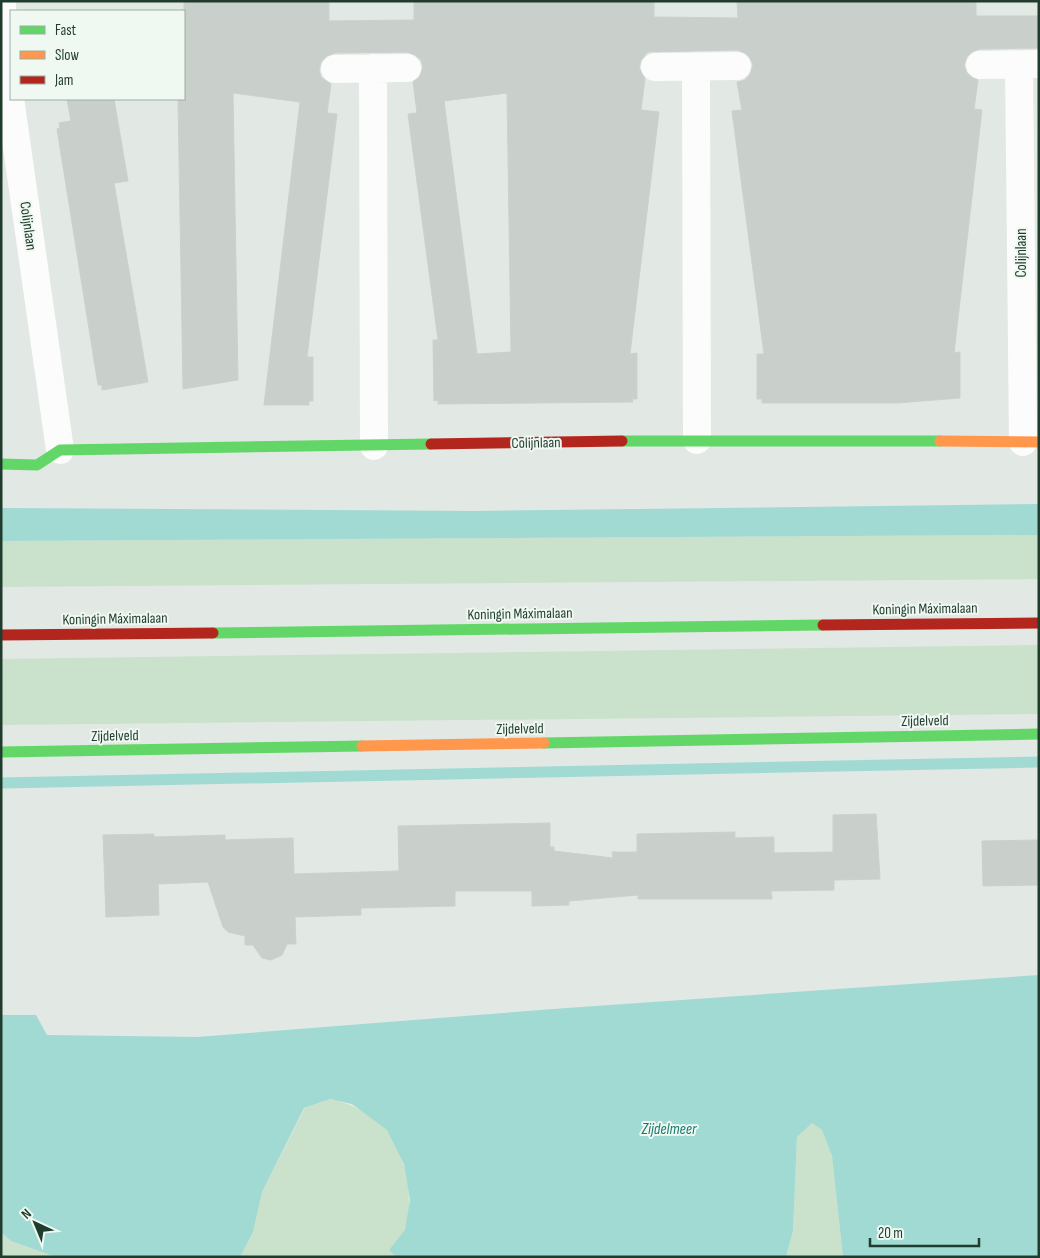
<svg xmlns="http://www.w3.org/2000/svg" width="1040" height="1258" viewBox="0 0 1040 1258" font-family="'Sofia Sans Condensed',sans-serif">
	<rect width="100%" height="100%" fill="#e2e8e4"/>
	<path fill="#cae2cb" d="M 1039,535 L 1039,579 L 1,587 L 1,541 Z
		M 1039,645 L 1039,714 L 1,725 L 1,659 Z
		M 330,1099 C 349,1103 373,1114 387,1130 C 406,1152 414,1201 406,1229 C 403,1236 394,1244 389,1250 L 396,1257 L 240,1257 L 253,1232 L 262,1192 L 305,1108 Z
		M 812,1123 L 822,1130 L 832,1156 L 843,1257 L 786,1257 L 793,1231 L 797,1137 Z
		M 1,1232 L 11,1241 L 56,1257 L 1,1257 Z"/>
	<path fill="#a0dad3" d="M 1039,504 L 1039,535 L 1,541 L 1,508 L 475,511 Z
		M 1039,975 L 1039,1257 L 843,1257 L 832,1156 L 822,1130 L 812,1123 L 797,1137 L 793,1231 L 786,1257 L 396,1257 L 389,1250 L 405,1230 L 410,1200 L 404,1164 L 387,1130 L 352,1104 L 330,1099 L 304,1108 L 262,1192 L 253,1232 L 240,1257 L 56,1257 L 11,1241 L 1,1232 L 1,1015 L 36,1015 L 47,1035 L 197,1037 L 567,1008 Z"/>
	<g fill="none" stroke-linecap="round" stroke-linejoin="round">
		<path stroke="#a0dad3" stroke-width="11" d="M 1,783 L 1039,762"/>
	</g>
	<path fill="#c9cfcb" stroke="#cbd1cd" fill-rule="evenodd" d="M 184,1 L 329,1 L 329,21 L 414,20 L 414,1 L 654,1 L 654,17 L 738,18 L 737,1 L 976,1 L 976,16 L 1039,16 L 1039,48 L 979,49 L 972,52 L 967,57 L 964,65 L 967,73 L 978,80 L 974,109 L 982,110 L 954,353 L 960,352 L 960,398 L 897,403 L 762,403 L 762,399 L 757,399 L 757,354 L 764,354 L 732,111 L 742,110 L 737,82 L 745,80 L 750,74 L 753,65 L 750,58 L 745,53 L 737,50 L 648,52 L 641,60 L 639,68 L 645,78 L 641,110 L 659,112 L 630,354 L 637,353 L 637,399 L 632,399 L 633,402 L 438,404 L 438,400 L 434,401 L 433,340 L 438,340 L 408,114 L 417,113 L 413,82 L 420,76 L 423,67 L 421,60 L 415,55 L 407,52 L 335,53 L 327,56 L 321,62 L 319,70 L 321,77 L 331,84 L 327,113 L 337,114 L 307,357 L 313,357 L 313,401 L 309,401 L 309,405 L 264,405 L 300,102 L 233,93 L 238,380 L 183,389 L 178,99 L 184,99 ZM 507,93 L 511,352 L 477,354 L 444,101 Z
		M 67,99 L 114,99 L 128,181 L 114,183 L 148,382 L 102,390 L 102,385 L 98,385 L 57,129 L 60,128 L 59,123 L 71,121 Z
		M 876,814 L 880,879 L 834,880 L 834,890 L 771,891 L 772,899 L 638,899 L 638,895 L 569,901 L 569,905 L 532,906 L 532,891 L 455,891 L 455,906 L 361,908 L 361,915 L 295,917 L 296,944 L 287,944 L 282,955 L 271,960 L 262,958 L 253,945 L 245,945 L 245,936 L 228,932 L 223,927 L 208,882 L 158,884 L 159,915 L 106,917 L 103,835 L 154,834 L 154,837 L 225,835 L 225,840 L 293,838 L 294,874 L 399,871 L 398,826 L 550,823 L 550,847 L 554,847 L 554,851 L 613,858 L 612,852 L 637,852 L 637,834 L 735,832 L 735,838 L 774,837 L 774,853 L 833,852 L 833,815 Z
		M 1039,840 L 1039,885 L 983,886 L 982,841 Z"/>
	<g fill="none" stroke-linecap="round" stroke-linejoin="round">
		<path stroke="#fbfcfb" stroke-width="28" d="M 2,1 L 3,49 L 60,450
			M 980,65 L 1039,64
			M 1019,65 L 1023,442
			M 655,67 L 737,66
			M 696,67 L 697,440
			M 373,68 L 374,446
			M 335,69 L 407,68"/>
		<path stroke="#63d668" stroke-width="11" d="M 622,441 L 940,441
			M 1,464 L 37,465 L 60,450 L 431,444
			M 213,633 L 823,625
			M 544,743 L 1039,734
			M 1,752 L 362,746"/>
		<path stroke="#ff974d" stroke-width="11" d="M 940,441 L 1039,442
			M 362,746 L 544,743"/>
		<path stroke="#b3261e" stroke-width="11" d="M 431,444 L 622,441
			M 823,625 L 1039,623
			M 1,635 L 213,633"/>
	</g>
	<g text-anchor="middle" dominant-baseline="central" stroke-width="4" stroke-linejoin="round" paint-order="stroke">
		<g font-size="15" fill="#1f3c2d" stroke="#f0f8f2">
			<text transform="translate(28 226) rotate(82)">Colijnlaan</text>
			<text transform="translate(1021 253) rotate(-90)">Colijnlaan</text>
			<text transform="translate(536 443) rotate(-1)">Colijnlaan</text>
			<text transform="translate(925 609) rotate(-1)">Koningin Máximalaan</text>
			<text transform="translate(520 614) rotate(-1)">Koningin Máximalaan</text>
			<text transform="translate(115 619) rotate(-1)">Koningin Máximalaan</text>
			<text transform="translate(925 721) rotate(-1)">Zijdelveld</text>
			<text transform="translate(520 729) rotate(-1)">Zijdelveld</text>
			<text transform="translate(115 736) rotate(-1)">Zijdelveld</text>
		</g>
		<g font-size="16" font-style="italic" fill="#167b72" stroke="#f0f8f2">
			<text x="669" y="1129">Zijdelmeer</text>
		</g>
	</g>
	<rect width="1040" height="1258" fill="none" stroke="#1f3c2d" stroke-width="5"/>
	<rect x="10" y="10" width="175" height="90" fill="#f0f8f2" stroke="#9cada3"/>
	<rect x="20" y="26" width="25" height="8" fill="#63d668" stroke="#9cada3"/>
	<text x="55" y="35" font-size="15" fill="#1f3c2d">Fast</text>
	<rect x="20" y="51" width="25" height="8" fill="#ff974d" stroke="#9cada3"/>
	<text x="55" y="60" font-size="15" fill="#1f3c2d">Slow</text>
	<rect x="20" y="76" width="25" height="8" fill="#b3261e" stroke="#9cada3"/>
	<text x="55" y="85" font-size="15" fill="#1f3c2d">Jam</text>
	<g transform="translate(35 1223) rotate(316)" stroke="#f0f8f2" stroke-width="4" paint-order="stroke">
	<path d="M0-4L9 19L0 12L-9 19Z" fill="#1f3c2d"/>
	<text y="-8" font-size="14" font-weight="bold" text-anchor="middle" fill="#1f3c2d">N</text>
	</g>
	<path d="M870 1238v8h109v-8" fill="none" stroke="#1f3c2d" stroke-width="2.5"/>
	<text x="878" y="1238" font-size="15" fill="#1f3c2d" stroke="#f0f8f2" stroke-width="4" paint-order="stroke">20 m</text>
</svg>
